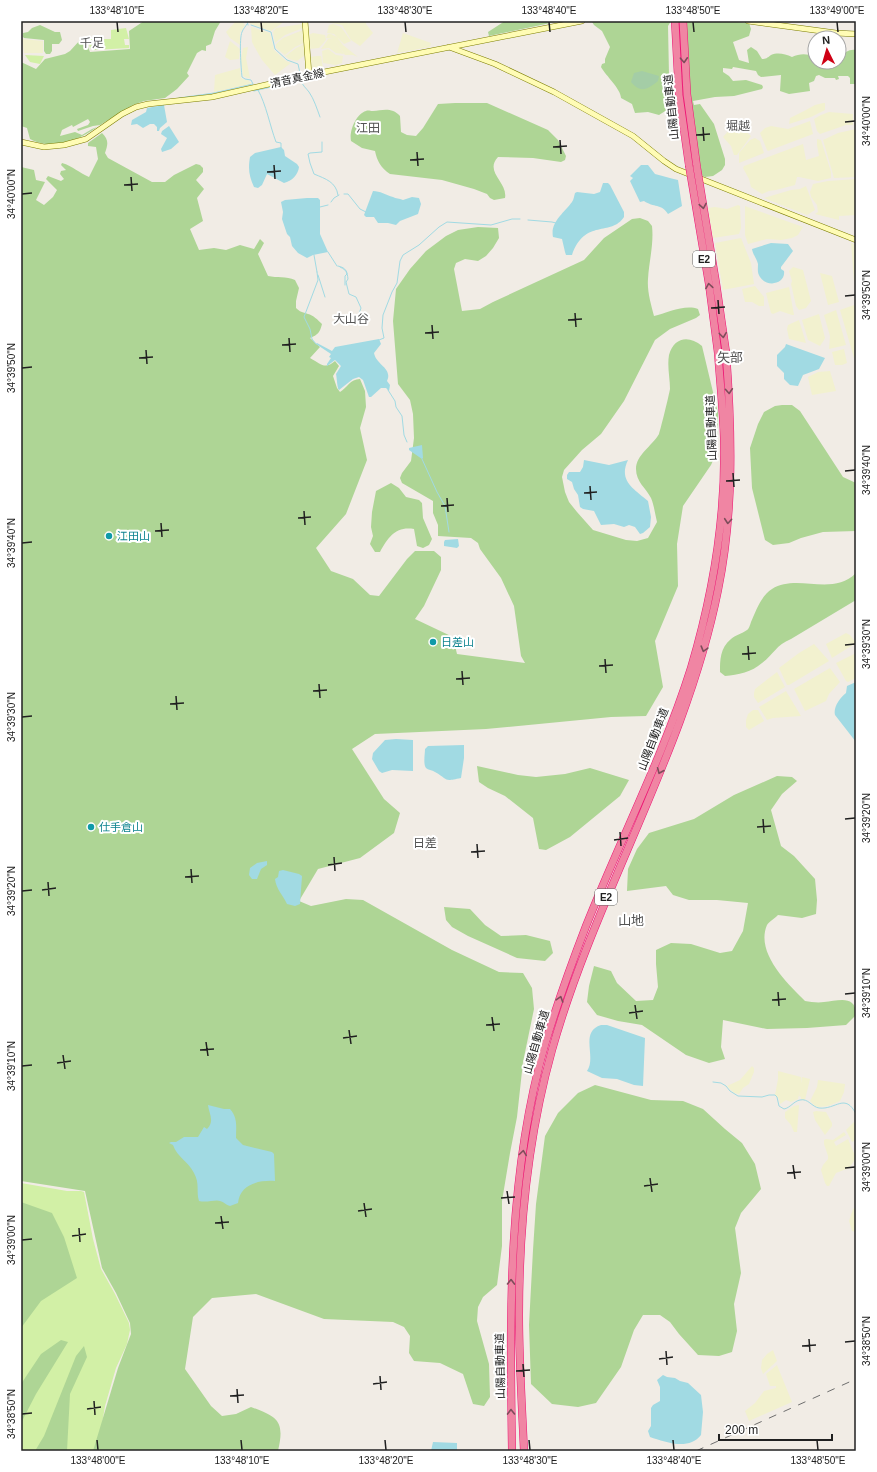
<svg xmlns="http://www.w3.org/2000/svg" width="877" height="1472" viewBox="0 0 877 1472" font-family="Helvetica,'Noto Sans JP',sans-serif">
	<rect width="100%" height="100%" fill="#f1ece5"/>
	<path fill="#f2f1cf" d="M 236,21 L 242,21 L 245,25 L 240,33 L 240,45 L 230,38 L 226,32 Z
		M 250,21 L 285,21 L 271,31 L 250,24 Z
		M 327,21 L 350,21 L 347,25 L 351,21 L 366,21 L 366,24 L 373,33 L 360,46 L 351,40 L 342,25 L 326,22 Z
		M 302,24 L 303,28 L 285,35 L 275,43 L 273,32 L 276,28 Z
		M 333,24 L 341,27 L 351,41 L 344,44 L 334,34 L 327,33 L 329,25 Z
		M 251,27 L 270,33 L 274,50 L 286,61 L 291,63 L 275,75 L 262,60 L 254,46 L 252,42 Z
		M 303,30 L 304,43 L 295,47 L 285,55 L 276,48 L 276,44 L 283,38 Z
		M 313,33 L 325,35 L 326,40 L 319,48 L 309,49 L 308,35 Z
		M 403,33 L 431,43 L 430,47 L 397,53 Z
		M 328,34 L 331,34 L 337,37 L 343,45 L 358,57 L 353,55 L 345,55 L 334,39 L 344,54 L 336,53 L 329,48 L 321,49 L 328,39 L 333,39 L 326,38 Z
		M 22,39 L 43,41 L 43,53 L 24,53 Z
		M 230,41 L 240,49 L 239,59 L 230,60 L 225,57 Z
		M 304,44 L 305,55 L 297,61 L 289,59 L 285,56 L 287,55 L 296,48 Z
		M 248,47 L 246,58 L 250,78 L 248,78 L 243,76 L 241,59 L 243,48 Z
		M 328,49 L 336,55 L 343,56 L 342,63 L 336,65 L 323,63 L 322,51 Z
		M 317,56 L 321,56 L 323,68 L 314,70 L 313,68 L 311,68 L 310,57 Z
		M 240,68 L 241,78 L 245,80 L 248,80 L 252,84 L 214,92 L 215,75 Z
		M 823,103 L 825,103 L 825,110 L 811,117 L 789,124 L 790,118 L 806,110 L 815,105 Z
		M 829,112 L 853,114 L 853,125 L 846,125 L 820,134 L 817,131 L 814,119 L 821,115 Z
		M 810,121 L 813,134 L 768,151 L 767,150 L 760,133 L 765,128 L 771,126 L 788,129 Z
		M 739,123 L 741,124 L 743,129 L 751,136 L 737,155 L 734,155 L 731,146 L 723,137 L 732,127 Z
		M 856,129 L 856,177 L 834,178 L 823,140 L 838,133 Z
		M 755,138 L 760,141 L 764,153 L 739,163 L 739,153 L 750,140 Z
		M 817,139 L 821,140 L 831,172 L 831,178 L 818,181 L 799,177 L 797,177 L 795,185 L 776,190 L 769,191 L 762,194 L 751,187 L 749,179 L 743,168 L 744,166 L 803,144 L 806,160 L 819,156 L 817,145 Z
		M 856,179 L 856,215 L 839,216 L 839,220 L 815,214 L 818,212 L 817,205 L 811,197 L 810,192 L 813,184 L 828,181 Z
		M 806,186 L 815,210 L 807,215 L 764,198 L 791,190 L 800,189 Z
		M 738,205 L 740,206 L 741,228 L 739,234 L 713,238 L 708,208 L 715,207 L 727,209 Z
		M 745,206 L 803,227 L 798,235 L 792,238 L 781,240 L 767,239 L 748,244 L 745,235 Z
		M 741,238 L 751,263 L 754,284 L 723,290 L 715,243 Z
		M 851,243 L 856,245 L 856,280 L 854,281 Z
		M 793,267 L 803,270 L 811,301 L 806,308 L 799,310 L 796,306 L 791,284 L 792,281 L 789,271 Z
		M 820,273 L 832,276 L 839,302 L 828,305 Z
		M 755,286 L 764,297 L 764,306 L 759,306 L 752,302 L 745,302 L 742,289 Z
		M 789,287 L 794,315 L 792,315 L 780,311 L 773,314 L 771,313 L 766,293 Z
		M 854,305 L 856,308 L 856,358 L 854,358 L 840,310 Z
		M 836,310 L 846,345 L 829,349 L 830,336 L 824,315 Z
		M 819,314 L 825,338 L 824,340 L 820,346 L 808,340 L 802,320 Z
		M 799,320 L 806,343 L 789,339 L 787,329 L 788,325 Z
		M 844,349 L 847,363 L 842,365 L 835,365 L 832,352 Z
		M 830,371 L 836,391 L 812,395 L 808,377 L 818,372 Z
		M 846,633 L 850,635 L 856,643 L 832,658 L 826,644 Z
		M 814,644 L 829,661 L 789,685 L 787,685 L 779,668 L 799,653 Z
		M 856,653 L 856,678 L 848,682 L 846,681 L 836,663 Z
		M 830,668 L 840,682 L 829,694 L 826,701 L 805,711 L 794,689 Z
		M 777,672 L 785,687 L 758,703 L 754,697 L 754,693 L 755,689 Z
		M 786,691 L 801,716 L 773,718 L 767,720 L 759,707 Z
		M 753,710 L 758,710 L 764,721 L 749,730 L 746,727 L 746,720 L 748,714 Z
		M 752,1066 L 754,1068 L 754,1072 L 749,1084 L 743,1088 L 739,1094 L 734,1093 L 727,1086 L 740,1080 Z
		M 778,1071 L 801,1077 L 801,1085 L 798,1099 L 791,1102 L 786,1100 L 780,1104 L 779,1099 L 775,1095 L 778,1079 Z
		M 802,1077 L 810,1079 L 805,1100 L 801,1099 L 801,1097 L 799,1096 Z
		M 818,1080 L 845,1084 L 844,1092 L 840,1101 L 828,1106 L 819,1107 L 815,1106 L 810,1101 L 817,1087 Z
		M 799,1105 L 797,1132 L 794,1132 L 791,1125 L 785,1118 L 785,1112 L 794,1106 Z
		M 816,1111 L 826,1112 L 832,1123 L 832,1126 L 825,1135 L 815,1120 L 813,1112 Z
		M 854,1122 L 856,1124 L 856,1140 L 852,1142 L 846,1130 Z
		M 844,1132 L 846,1135 L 834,1142 L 836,1146 L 848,1139 L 856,1158 L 849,1168 L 836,1173 L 829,1186 L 827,1186 L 825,1183 L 821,1170 L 823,1165 L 828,1159 L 828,1156 L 824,1144 L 824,1140 L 826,1139 L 833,1140 Z
		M 856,1207 L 856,1232 L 852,1231 L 849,1221 L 853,1209 Z
		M 773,1350 L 777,1361 L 763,1374 L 761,1368 L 762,1360 L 767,1354 Z
		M 777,1365 L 792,1402 L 749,1421 L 745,1411 L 755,1403 L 764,1391 L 776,1388 L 776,1386 L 770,1386 L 766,1374 Z"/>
	<path fill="#d2f0a6" d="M 126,28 L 129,39 L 124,39 L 125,45 L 129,45 L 129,48 L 94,50 L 90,48 L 88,39 L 111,39 L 111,30 Z
		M 25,55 L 44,56 L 40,64 L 30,62 Z
		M 21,1183 L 67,1191 L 81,1191 L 84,1192 L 93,1239 L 101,1269 L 115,1294 L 129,1323 L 130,1330 L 127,1344 L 116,1368 L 105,1406 L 101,1430 L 101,1451 L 21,1451 Z"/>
	<path fill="#aed595" d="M 144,21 L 208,21 L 210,22 L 221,21 L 215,31 L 211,44 L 206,46 L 206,51 L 202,50 L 197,53 L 187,73 L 189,76 L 177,89 L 165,98 L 144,101 L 133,105 L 100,125 L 93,126 L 78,131 L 77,129 L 88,125 L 90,122 L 88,119 L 73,127 L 72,125 L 62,130 L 60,136 L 75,132 L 82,135 L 92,129 L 97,127 C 78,141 52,151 30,139 L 27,128 L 21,126 L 21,62 L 36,69 L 45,59 L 65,54 L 70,51 L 81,39 L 85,39 L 90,52 L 130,49 L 129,31 Z
		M 505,21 L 560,21 L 489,36 L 488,32 Z
		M 604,21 L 671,21 L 668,26 L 669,75 C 666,87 675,93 673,106 L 659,115 L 648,112 L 635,113 L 632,104 L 621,98 C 621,89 606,76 601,67 L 602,64 L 605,63 L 605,59 L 610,47 L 602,31 L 594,25 L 592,22 Z
		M 686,21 L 725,21 L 749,23 L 751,29 L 749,36 L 733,42 L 739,60 L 749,63 L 747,50 L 751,47 L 757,51 L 762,59 C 766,59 767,58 771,55 C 778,52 785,54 792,57 C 800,53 807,54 815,56 L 815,62 L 839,62 L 839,58 L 841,57 C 845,52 849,49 856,50 L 856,84 L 850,84 L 850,78 L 848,76 L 838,76 L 839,79 L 836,80 L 835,78 L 825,78 L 819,75 L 816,76 L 814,81 L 809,83 L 810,91 L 789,94 L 780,91 L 781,75 L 761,77 L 758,75 L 756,71 L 733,67 L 732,69 L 723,68 L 723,72 L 729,76 L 733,81 L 746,80 L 762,85 L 763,87 L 762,89 L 734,96 L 715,97 L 693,101 L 694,105 L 700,104 L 714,124 L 725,159 L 725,165 L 722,170 L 713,176 L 705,177 L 701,175 L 690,91 Z
		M 40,25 L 55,32 L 60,32 L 62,40 L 59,44 L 52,44 L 52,51 L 50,54 L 46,54 L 44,51 L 44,40 L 24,38 L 23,37 L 23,33 L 28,32 L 32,28 Z
		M 455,103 L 487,103 L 548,130 L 558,140 L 566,156 L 565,160 L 561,162 L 533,158 L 498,157 C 484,172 508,182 505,198 L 494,200 L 490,198 L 487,194 L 474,189 L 442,180 L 390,174 C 381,168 377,161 375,151 L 362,148 L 351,141 C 349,131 356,114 366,111 C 368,110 370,111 373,111 C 383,110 392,107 400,116 L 401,132 L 407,135 L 416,136 L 423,128 L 438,104 Z
		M 102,133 C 109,140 108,144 105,153 L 108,158 L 152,182 L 165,182 L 174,175 L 196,164 L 200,165 L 203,168 L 203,172 L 196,180 L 204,189 L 197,198 L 203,221 L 190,229 L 199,250 L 214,248 L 226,250 L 240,245 L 254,249 L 260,239 L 264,243 L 258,254 L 268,276 C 277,278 286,276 295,280 L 299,288 L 296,301 L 296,308 C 300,312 302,312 308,314 C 313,315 318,320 322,324 C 320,332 318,335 310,338 L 320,347 L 310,358 C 321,364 325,370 335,361 L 339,366 L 333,376 L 337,388 L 340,392 C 347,388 350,379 360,379 L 365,391 L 366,407 L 360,428 L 367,460 L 346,514 L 316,548 L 331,571 L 353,579 L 370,595 L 379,596 L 407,559 L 415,551 L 434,551 L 441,557 L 441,570 L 424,606 L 415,619 L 453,637 L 457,654 L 525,663 L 521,656 L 514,606 L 501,578 L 480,549 L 478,543 L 471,538 L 438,536 L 438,525 L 433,513 L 433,501 L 402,483 L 400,478 L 402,473 L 411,461 L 414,438 L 413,414 L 410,400 L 398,384 L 393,321 L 396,289 L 410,269 L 426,251 L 446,236 L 458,230 L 478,227 L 498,228 L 499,238 L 493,248 L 486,256 L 478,261 L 465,259 L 456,263 L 454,269 L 462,311 L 480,309 L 493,302 L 584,260 L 604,238 L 632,219 L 640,218 L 648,221 L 652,226 C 654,244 649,261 648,279 C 647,291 651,304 654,316 C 667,313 685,304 698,309 L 700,315 L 696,318 L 670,329 L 655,340 L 624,401 L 601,434 L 582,450 L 564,470 L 562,477 L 565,492 L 569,502 L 577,512 L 593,530 L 626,540 L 637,541 L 648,538 L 657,522 C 655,514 654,505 651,498 C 646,488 636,482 636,469 C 636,455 652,446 659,434 C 661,428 669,395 670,389 C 670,378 667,366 669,355 C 674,337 689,335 702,346 L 718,413 L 717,452 L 711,465 L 683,506 L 677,544 L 678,586 L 655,641 L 663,687 L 646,716 L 611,717 L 486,729 L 375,734 L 352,749 L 384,799 L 400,813 L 394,833 L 360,858 L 318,869 L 299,901 L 311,906 L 346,899 L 363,900 L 452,950 L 499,972 L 523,973 L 532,988 L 534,1009 L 523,1062 L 517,1117 L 510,1153 L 502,1201 L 502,1246 L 497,1285 L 483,1297 L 478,1307 L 477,1321 L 489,1364 L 490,1397 L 484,1406 L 473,1404 L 463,1374 L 440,1363 L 414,1361 L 409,1353 L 410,1336 L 404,1327 L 393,1322 L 324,1319 L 256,1294 L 212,1298 L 193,1317 L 185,1369 L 211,1406 L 222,1416 L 236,1414 L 251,1407 C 278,1417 285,1421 278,1451 L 93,1451 L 118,1368 L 131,1334 L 130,1323 L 116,1293 L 102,1268 L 85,1191 L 21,1181 L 21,167 L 34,170 L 36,180 L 45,182 L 36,200 L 44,205 L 53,197 L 57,190 L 46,179 L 48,176 L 61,181 L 64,179 L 60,174 L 61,171 L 66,170 L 61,165 L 62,163 C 73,166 79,173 89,177 L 98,159 L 96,147 L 88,146 L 88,143 Z
		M 782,405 L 792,405 L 800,411 L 843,477 L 856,483 L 856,531 L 823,532 L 801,538 L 789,543 L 773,545 L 765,540 L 752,488 L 750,448 L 758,424 L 764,412 L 775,406 Z
		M 391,483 L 399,488 L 406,497 L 419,500 L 422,503 L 423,518 L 432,539 L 429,545 L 423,548 L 417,546 L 414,529 C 396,526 388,537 380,552 L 375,552 L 370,544 L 373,536 L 371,527 L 372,512 L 376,491 Z
		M 856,573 L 856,600 L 791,639 C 776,645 774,654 762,663 C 752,672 738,675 725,676 L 720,672 C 720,660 720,648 731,639 C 735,635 742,634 747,630 C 749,629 750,625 751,622 C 756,611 761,596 772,589 C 797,573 832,597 856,573 Z
		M 477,766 L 518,775 L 536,777 L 565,774 L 590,768 L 629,780 L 620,796 L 570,837 L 546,850 L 539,849 L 533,818 L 505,796 L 488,788 L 479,782 Z
		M 777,776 L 792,777 L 797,781 L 782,794 L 771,810 L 781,846 L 794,856 L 815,879 L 817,900 L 816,914 L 802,918 L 778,915 C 775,918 769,922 767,925 C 755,953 788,984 805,1001 C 811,1002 818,1003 824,1002 C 838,1001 856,994 856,1015 L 846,1025 L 807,1028 L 767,1029 L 723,1020 L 721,1047 L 725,1059 L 709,1063 L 686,1055 L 642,1025 L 618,1021 L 597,1015 L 587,1002 L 589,986 L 594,966 L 611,971 L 617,983 L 636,1001 L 653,1000 L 658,987 L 656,964 L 656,950 L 671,943 L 691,944 L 720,953 L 732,951 L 743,931 L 748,903 L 717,900 L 689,900 L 673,895 L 666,886 L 627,891 L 628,869 L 637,849 L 649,833 L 694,819 L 734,795 Z
		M 444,907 L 470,909 L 485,925 L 501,936 L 526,935 L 550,941 L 553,953 L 545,961 L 517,958 L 468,936 L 452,927 L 446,920 Z
		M 595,1085 L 651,1100 L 683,1101 L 703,1109 L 725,1129 L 742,1143 L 755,1164 L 761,1189 L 741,1213 L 735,1228 L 741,1273 L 734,1304 L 737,1331 L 732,1352 L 719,1356 L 698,1355 L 679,1334 L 670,1322 L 660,1315 L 643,1315 L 634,1330 L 621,1367 L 596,1403 L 578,1407 L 552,1404 L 531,1384 L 529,1325 L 533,1250 L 536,1204 L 545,1136 L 558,1113 L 578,1093 Z
		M 21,1202 L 52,1213 L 64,1237 L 77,1278 L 41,1301 L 21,1328 Z
		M 61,1340 L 68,1342 L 36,1394 L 21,1423 L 21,1384 L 41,1354 Z
		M 84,1346 L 87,1357 L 70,1394 L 67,1451 L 35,1451 L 44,1436 L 76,1356 Z"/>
	<path fill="#a4cda6" d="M 642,71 L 659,76 L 658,81 C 648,89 641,94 631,82 L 634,73 Z"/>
	<path fill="#a1dae3" d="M 164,105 L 167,122 L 160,128 L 159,131 L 157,131 L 157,127 L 154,124 L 150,124 L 143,128 L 137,124 L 131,125 L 132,120 L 146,112 L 147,108 Z
		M 169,126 L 179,142 L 171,149 L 162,152 L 161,149 L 167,138 L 161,134 L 162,131 Z
		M 281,147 L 284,150 L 285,156 L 297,164 L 299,167 C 298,175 292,181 284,183 L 267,174 L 262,185 L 258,188 L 254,187 C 249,176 248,169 250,157 L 255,153 Z
		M 641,165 L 648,165 L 655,174 C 663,176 669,178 678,180 L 682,206 L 668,214 C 661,203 654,208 644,201 L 640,202 L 630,181 L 633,178 L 630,176 Z
		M 603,183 L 608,183 L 610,185 L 624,212 L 624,217 C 611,237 585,218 572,255 L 566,255 L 565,252 L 562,239 L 553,237 C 550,222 564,213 572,202 C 574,199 574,196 575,193 L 577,192 L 594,194 L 600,192 Z
		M 373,191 C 380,191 386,195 393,197 C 396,199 399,198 403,200 L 412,197 L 419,198 L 421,204 L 418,214 L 400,221 L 396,225 L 388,223 L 378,223 L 374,217 L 366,217 L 364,215 Z
		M 307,198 L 318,198 L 320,200 L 320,234 L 328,252 L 313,255 L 307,258 L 298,253 L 292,246 L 290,237 L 287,234 L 282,219 L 283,212 L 281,202 L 285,200 Z
		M 771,243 L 788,244 L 793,251 L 781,267 L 781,269 L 784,271 C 786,284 767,288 760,277 C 757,273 758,269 758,264 C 757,259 753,255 752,249 Z
		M 379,339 L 381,344 L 374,353 C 376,365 393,368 387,381 L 390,385 L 389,391 L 386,388 L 381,388 L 371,397 L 369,397 L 363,380 L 359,377 L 353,379 L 339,390 C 337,388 337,378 336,374 L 341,366 L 335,360 L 327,366 L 327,364 L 331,358 L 329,357 L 331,354 L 316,344 L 317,343 L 332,351 L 335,347 Z
		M 786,344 L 825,358 L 819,369 L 803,375 L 798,386 L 790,385 L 784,379 L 784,373 L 777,366 L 777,355 L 785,347 Z
		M 422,445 L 423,458 L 422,459 L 409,450 L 409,448 Z
		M 584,460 L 609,465 L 628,460 C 618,481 634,489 648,501 L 651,517 L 650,527 L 643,533 L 640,534 L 635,527 L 629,525 L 624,527 L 614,524 L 601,525 L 594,511 L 583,509 L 580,507 L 578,495 L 574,489 L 572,482 L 567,479 L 567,475 L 569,472 L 580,472 L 583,467 Z
		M 458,539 L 459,546 L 457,548 L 444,546 L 444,542 L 445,540 Z
		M 856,682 L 856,742 L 835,715 C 833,707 840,698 846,693 L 847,686 Z
		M 396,739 L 413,740 L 413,771 L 392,770 L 382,773 L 379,771 L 372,759 L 373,753 L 385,740 Z
		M 464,745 L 464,758 L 461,778 C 443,782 449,780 435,772 C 432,770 428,770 426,768 C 423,764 425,754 425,749 L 428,746 Z
		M 267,861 L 267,865 L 261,869 L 257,879 L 252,879 L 249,875 L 250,868 L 257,863 Z
		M 283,870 L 299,874 L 302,876 L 300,904 L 295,906 L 287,904 C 283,895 276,889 275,879 L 278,877 L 279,871 Z
		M 601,1025 L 607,1025 L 645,1038 L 643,1086 L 634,1085 L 617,1079 L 602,1078 L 587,1071 C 597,1057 579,1032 601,1025 Z
		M 208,1105 L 224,1109 L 230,1109 C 238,1118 236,1127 236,1138 L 243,1145 L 272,1152 L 274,1154 L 275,1181 C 259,1180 240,1184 238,1203 L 230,1206 C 226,1205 224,1202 220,1201 C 216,1199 207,1203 199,1201 C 196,1191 200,1184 194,1173 C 189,1162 177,1157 173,1145 L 169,1143 L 171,1142 L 176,1142 L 184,1137 L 198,1137 L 204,1127 L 207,1129 C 215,1121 209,1114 208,1105 Z
		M 663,1375 L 667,1377 L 675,1378 L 680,1381 L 688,1383 L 701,1395 L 703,1412 L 701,1435 C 689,1451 665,1442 650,1437 L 648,1431 L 651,1426 L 651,1408 L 653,1405 L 660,1401 L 660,1387 L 657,1380 Z
		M 433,1442 L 457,1443 L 457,1451 L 431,1451 Z"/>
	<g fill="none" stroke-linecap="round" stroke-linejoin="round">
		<path stroke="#a1dae3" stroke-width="1" d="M 247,21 L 248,25
			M 251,25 L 271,32 L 275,49 L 287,60 L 298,64 L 300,73
			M 301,81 C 303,86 306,88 309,92 C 314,99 317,109 320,117
			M 258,90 C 266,104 270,126 276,142 L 281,143 L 281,148
			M 254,91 L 301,80
			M 179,98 L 214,93 L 253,84 L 251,80 L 245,79 L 242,77 C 241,68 239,39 242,32 C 243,29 246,26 247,24
			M 322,142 L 322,152 L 310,153 L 308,154 L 310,163 L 314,174 C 326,179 336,182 338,195
			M 344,194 L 348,194 L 360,209 L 366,212
			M 331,202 L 334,198 L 339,195
			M 320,207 L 328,205
			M 528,220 L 552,222 L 556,223
			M 328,252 L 337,266
			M 314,255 L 317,272
			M 338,266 C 347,268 347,272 348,279 L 346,282 L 349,294 L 356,297 L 361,308 L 356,322
			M 340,267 C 344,269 346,270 347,274 L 345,276 L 345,285
			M 318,275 L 325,297
			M 379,340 L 384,338 L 382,328 L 383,315 L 392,292 L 397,283 L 400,261 L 403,255 L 419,245 L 439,227 L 447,222 L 491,225 L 512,219 L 520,219
			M 316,344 L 312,339 L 310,329 L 304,317 L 318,280 L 317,272
			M 388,390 L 395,401 L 396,407 L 402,416 L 404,435 L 407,442
			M 422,459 L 437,492 L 445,506 L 449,532
			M 713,1082 L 721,1083 L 726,1086 L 730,1091 L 738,1096 L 762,1097 L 769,1095 L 775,1095 L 777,1097 L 779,1106 L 784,1109 C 790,1108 794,1101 800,1100 C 808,1098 812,1107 819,1108 C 836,1110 845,1092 856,1114"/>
		<defs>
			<path id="secondary" d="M 305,21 L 309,75
				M 748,21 L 836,33 L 856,34
				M 449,47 L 495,64 L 554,92 L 633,136 L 664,161 L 676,169 L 856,240
				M 21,142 L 44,147 L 64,145 L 86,139 L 122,114 L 136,107 L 148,104 L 212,97 L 309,75 L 582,21"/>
			<path id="highway" d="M 675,21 L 679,95 L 689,165
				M 683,21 L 687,94 L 697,168
				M 512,1451 C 510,1315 507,1177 545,1044 C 557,1004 571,965 586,926 C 620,840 663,757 691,668 C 713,594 726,515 724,438 C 723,409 720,381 718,353
				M 524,1451 C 522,1406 519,1360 519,1315 C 519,1226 528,1136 552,1050 C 596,893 686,751 718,590 C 734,512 732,432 726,352"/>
		</defs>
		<use href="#secondary" stroke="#7c7d00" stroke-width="6"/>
		<use href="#highway" stroke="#ed1473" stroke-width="8"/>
		<use href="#secondary" stroke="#fffcb5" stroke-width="5"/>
		<use href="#highway" stroke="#f085a3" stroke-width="7"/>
		<path stroke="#6e6e6e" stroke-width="1" stroke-dasharray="8 8" stroke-linecap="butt" d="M 696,1451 L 856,1379"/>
		<defs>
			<path id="highway-bridge" d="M 689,165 L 709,284 L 718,353
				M 697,168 L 716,283 L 726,352"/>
		</defs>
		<use href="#highway-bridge" stroke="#ed1473" stroke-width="8" stroke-linecap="butt"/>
		<use href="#highway-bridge" stroke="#f085a3" stroke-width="7"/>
	</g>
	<defs><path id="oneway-chevron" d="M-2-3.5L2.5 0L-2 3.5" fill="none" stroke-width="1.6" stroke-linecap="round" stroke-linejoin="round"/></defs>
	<g stroke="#7e4d5b">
		<use href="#oneway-chevron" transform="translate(684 60) rotate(87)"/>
		<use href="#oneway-chevron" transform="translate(703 206) rotate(80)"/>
		<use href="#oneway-chevron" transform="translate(709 286) rotate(-99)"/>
		<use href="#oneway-chevron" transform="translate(723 335) rotate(83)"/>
		<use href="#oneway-chevron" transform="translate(729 391) rotate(86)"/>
		<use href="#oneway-chevron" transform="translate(728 521) rotate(95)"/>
		<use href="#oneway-chevron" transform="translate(704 649) rotate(106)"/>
		<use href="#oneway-chevron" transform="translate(660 771) rotate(113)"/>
		<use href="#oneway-chevron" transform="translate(560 999) rotate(-72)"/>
		<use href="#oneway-chevron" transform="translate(523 1153) rotate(-82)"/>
		<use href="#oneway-chevron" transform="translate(511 1282) rotate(-89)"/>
		<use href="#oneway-chevron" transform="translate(511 1412) rotate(-91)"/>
	</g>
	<path fill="none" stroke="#202020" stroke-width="1.5" d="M 117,22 L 118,32M 261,22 L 262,32M 405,22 L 406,32M 549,22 L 550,32M 693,22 L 694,32M 837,22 L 838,32M 845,122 L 855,121M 703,127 L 704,141M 696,135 L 710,134M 560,140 L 561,154M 553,147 L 567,146M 417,152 L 418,166M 410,160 L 424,159M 274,165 L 275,179M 267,172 L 281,171M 131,177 L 132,191M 124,185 L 138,184M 22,194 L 32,193M 845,296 L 855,295M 718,300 L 719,314M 711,308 L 725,307M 575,313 L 576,327M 568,320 L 582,319M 432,325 L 433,339M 425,333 L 439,332M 289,338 L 290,352M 282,345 L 296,344M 146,350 L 147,364M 139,358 L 153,357M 22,368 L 32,367M 845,471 L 855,470M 733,473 L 734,487M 726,481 L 740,480M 590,486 L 591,500M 584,493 L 597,492M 447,498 L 448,512M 441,506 L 454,505M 304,511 L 305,525M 298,518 L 311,517M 161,523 L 162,537M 155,531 L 169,530M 22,543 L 32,542M 845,645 L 855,644M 748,646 L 749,660M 742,654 L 756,653M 605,659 L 606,673M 599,666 L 613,665M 462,671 L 463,685M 456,679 L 470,678M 319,684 L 320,698M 313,691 L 327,690M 176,696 L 177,710M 170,704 L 184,703M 22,717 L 32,716M 763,819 L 764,833M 845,819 L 855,818M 757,827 L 771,826M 620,832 L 621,846M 614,840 L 628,838M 477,844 L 478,858M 471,852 L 485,851M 334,857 L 335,871M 328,865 L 342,863M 191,869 L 192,883M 185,877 L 199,876M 48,882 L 49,896M 42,890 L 56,888M 22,891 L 32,890M 778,992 L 779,1006M 845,994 L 855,993M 772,1000 L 786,999M 635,1005 L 637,1019M 629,1013 L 643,1011M 492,1017 L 494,1031M 486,1025 L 500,1024M 349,1030 L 351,1044M 343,1038 L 357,1036M 206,1042 L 208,1056M 200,1050 L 214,1049M 63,1055 L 65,1069M 57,1063 L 71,1061M 22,1066 L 32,1065M 793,1165 L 795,1179M 845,1168 L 855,1167M 787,1173 L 801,1172M 650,1178 L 652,1192M 644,1186 L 658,1184M 507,1191 L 509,1204M 501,1198 L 515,1197M 364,1203 L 366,1217M 358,1211 L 372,1209M 221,1216 L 223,1229M 215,1223 L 229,1222M 79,1228 L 80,1242M 72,1236 L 86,1234M 22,1240 L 32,1239M 809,1339 L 810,1352M 845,1342 L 855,1341M 802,1346 L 816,1345M 666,1351 L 667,1365M 659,1359 L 673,1357M 523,1364 L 524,1377M 516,1371 L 530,1370M 380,1376 L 381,1390M 373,1384 L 387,1382M 237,1389 L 238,1403M 230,1396 L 244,1395M 94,1401 L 95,1415M 87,1409 L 101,1407M 22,1414 L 32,1413M 97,1440 L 98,1450M 241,1440 L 242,1450M 385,1440 L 386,1450M 529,1440 L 530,1450M 673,1440 L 674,1450M 817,1440 L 818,1450"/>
	<g fill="#0f9aa8" stroke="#fff" stroke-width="1.5">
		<circle cx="109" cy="536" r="4"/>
		<circle cx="433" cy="642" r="4"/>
		<circle cx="91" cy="827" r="4"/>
	</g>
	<g text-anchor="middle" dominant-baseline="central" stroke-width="4" stroke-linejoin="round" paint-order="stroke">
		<g fill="#fff" stroke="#636363" stroke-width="1">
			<rect x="693" y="251" width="22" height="16" rx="3"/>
			<rect x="595" y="889" width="22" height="16" rx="3"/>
		</g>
		<g font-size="10" font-weight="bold" fill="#202020">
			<text x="704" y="259">E2</text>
			<text x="606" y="897">E2</text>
		</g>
		<g font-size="11" fill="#202020" stroke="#fff">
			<text transform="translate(297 78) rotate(-12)">清音真金線</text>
			<text transform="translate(671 107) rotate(-96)">山陽自動車道</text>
			<text transform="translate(711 428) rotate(-92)">山陽自動車道</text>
			<text transform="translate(653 739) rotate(-69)">山陽自動車道</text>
			<text transform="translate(536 1042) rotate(-74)">山陽自動車道</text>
			<text transform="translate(500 1366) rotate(-91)">山陽自動車道</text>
		</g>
		<g font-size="11" fill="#0d838f" stroke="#fff" text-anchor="start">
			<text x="117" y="536">江田山</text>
			<text x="441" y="642">日差山</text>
			<text x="99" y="827">仕手倉山</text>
		</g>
		<g font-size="12" fill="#535353" stroke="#fff">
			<text x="92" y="43">千足</text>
			<text x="738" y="126">堀越</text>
			<text x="368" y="128">江田</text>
			<text x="351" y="319">大山谷</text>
			<text x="425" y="843">日差</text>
		</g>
		<g font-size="13" fill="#535353" stroke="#fff">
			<text x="730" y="357">矢部</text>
			<text x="631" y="920">山地</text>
		</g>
	</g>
	<rect width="877" height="1472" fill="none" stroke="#ffffff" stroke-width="44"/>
	<g transform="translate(827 50) rotate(355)"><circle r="19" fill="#ffffff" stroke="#a6a6a6"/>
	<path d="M0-3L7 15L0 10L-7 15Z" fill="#cf0014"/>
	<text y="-6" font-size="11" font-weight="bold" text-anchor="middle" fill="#202020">N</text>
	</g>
	<path d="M719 1434v6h113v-6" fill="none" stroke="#202020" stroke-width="2"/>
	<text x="725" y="1434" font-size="12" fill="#202020" stroke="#ffffff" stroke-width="3" paint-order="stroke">200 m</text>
	<rect x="22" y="22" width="833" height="1428" fill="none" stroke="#202020" stroke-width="1.5"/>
	<g font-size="10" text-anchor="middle" fill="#202020">
		<text x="117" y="14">133°48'10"E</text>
		<text x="261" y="14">133°48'20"E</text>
		<text x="405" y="14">133°48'30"E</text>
		<text x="549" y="14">133°48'40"E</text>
		<text x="693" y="14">133°48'50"E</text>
		<text x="837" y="14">133°49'00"E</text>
		<text transform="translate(866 121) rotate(-90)" y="4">34°40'00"N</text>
		<text transform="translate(11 194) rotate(-90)" y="4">34°40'00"N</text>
		<text transform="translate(866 295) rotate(-90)" y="4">34°39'50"N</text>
		<text transform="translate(11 368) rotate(-90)" y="4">34°39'50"N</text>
		<text transform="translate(866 470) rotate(-90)" y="4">34°39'40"N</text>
		<text transform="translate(11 543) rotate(-90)" y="4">34°39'40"N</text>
		<text transform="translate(866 644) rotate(-90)" y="4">34°39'30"N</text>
		<text transform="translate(11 717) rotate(-90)" y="4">34°39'30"N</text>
		<text transform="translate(866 818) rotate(-90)" y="4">34°39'20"N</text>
		<text transform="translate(11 891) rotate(-90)" y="4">34°39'20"N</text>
		<text transform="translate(866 993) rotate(-90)" y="4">34°39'10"N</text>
		<text transform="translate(11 1066) rotate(-90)" y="4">34°39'10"N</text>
		<text transform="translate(866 1167) rotate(-90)" y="4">34°39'00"N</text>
		<text transform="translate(11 1240) rotate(-90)" y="4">34°39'00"N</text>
		<text transform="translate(866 1341) rotate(-90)" y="4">34°38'50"N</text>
		<text transform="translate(11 1414) rotate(-90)" y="4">34°38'50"N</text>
		<text x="98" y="1464">133°48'00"E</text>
		<text x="242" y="1464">133°48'10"E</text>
		<text x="386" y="1464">133°48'20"E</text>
		<text x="530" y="1464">133°48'30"E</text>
		<text x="674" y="1464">133°48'40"E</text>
		<text x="818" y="1464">133°48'50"E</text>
	</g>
</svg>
